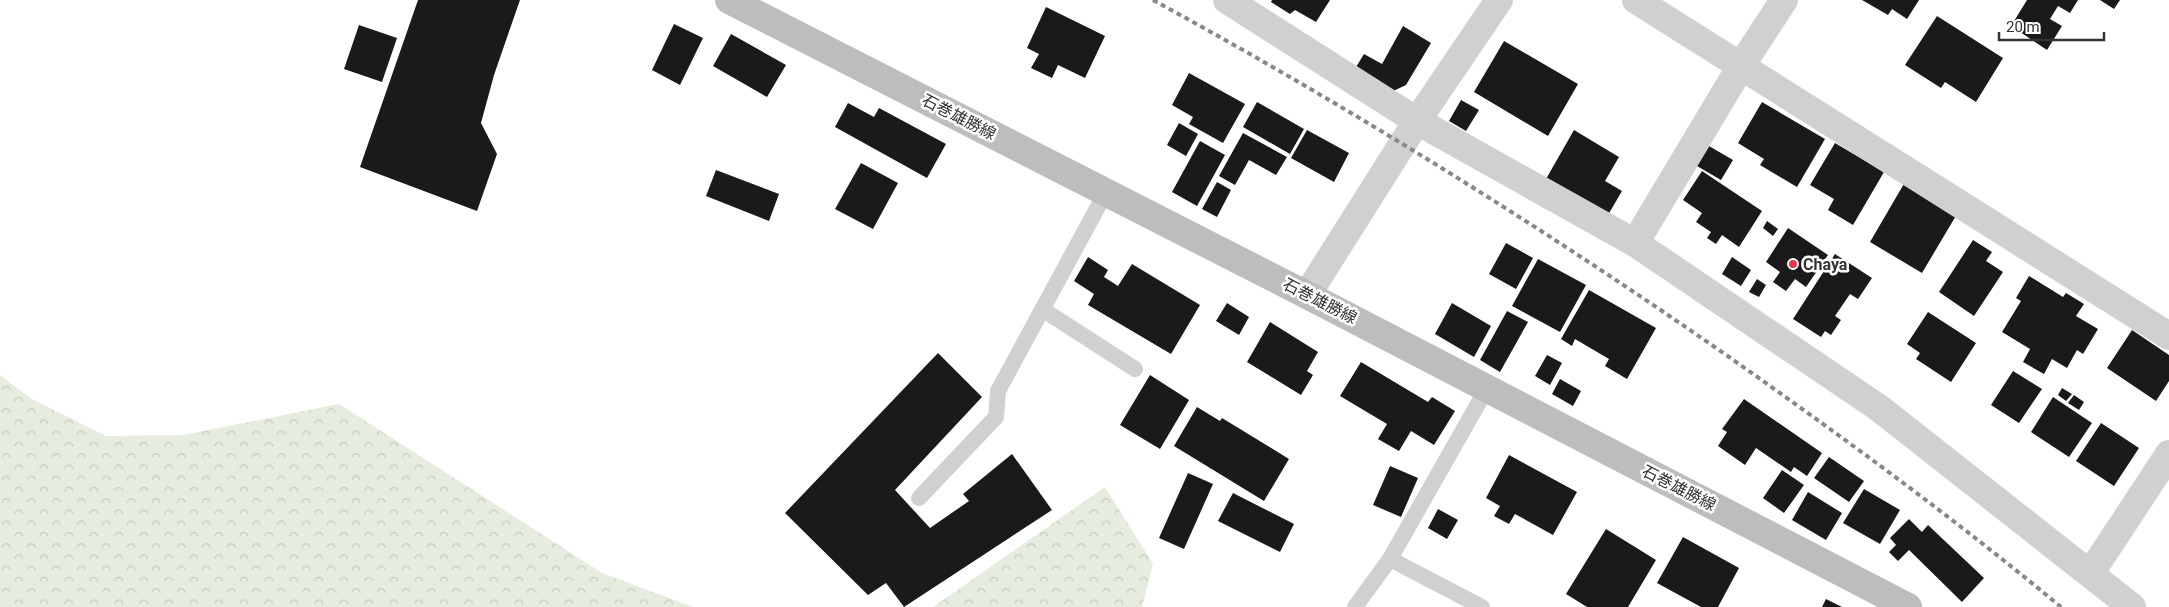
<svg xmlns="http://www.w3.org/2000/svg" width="2169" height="607" viewBox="0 0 2169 607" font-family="Roboto,'Noto Sans JP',sans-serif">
	<defs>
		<pattern id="forest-crowns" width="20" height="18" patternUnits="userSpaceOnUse" patternTransform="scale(1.25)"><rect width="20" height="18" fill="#e6ecdf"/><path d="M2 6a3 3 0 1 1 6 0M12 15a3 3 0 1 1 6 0" fill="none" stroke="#c6cbc0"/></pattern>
	</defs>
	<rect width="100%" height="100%" fill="#fff"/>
	<path fill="url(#forest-crowns)" d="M 0,375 L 30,398 L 106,436 L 184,435 L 339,404 L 602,573 L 693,607 L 0,607 Z
		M 1105,487 L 1153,564 L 1142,607 L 933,607 Z"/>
	<path fill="#1a1a1a" d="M 418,0 L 520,0 L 494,75 L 481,123 L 497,154 L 477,211 L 360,167 Z
		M 1272,0 L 1330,0 L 1316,22 L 1295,10 L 1290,14 L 1271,2 Z
		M 1862,0 L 1919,0 L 1907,19 L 1892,9 L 1888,15 Z
		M 2027,0 L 2078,0 L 2070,13 L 2058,6 L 2050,19 L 2062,26 L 2047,50 L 2011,26 Z
		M 2100,0 L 2120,0 L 2114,9 Z
		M 1046,7 L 1105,36 L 1085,78 L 1058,65 L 1052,78 L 1031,68 L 1039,54 L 1027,48 Z
		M 1937,16 L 2003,58 L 1976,102 L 1945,82 L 1941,88 L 1905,65 Z
		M 674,24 L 703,38 L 680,85 L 652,70 Z
		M 359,25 L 397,38 L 382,82 L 344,69 Z
		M 1403,26 L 1431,43 L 1406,85 L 1389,93 L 1353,72 L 1364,54 L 1382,64 Z
		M 731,34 L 786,65 L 767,97 L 713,66 Z
		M 1504,41 L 1578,84 L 1548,136 L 1474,92 Z
		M 1189,73 L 1245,104 L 1223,143 L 1189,124 L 1193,117 L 1172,105 Z
		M 1461,100 L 1479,110 L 1466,131 L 1449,121 Z
		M 1257,102 L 1304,129 L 1290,154 L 1243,127 Z
		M 1762,102 L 1825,139 L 1797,187 L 1760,165 L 1764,159 L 1738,143 Z
		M 848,103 L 874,117 L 879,108 L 946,144 L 927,178 L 835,127 Z
		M 1179,123 L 1198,134 L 1186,156 L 1167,145 Z
		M 1307,130 L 1349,153 L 1334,182 L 1291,158 Z
		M 1574,130 L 1619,157 L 1605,181 L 1622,191 L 1608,215 L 1546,179 Z
		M 1243,133 L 1287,157 L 1276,175 L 1249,160 L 1235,185 L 1219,176 Z
		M 1200,141 L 1225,155 L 1197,206 L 1172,192 Z
		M 1835,143 L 1884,172 L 1853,225 L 1828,210 L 1834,199 L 1810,185 Z
		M 1709,146 L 1733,160 L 1721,180 L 1697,166 Z
		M 861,163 L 898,183 L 873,229 L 835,209 Z
		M 716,170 L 779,194 L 769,221 L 706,196 Z
		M 1702,171 L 1762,211 L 1739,247 L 1722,235 L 1716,244 L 1707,238 L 1711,232 L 1696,222 L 1702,213 L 1683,200 Z
		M 1217,182 L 1231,190 L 1217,217 L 1202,209 Z
		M 1905,182 L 1957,214 L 1922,273 L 1870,242 Z
		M 1767,221 L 1778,229 L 1773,236 L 1763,228 Z
		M 1788,228 L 1828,255 L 1806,287 L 1795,279 L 1786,291 L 1773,282 L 1780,272 L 1766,262 Z
		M 1973,240 L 1992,252 L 1986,261 L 2003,272 L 1974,316 L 1939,292 Z
		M 1506,243 L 1533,258 L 1516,289 L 1489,274 Z
		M 1835,254 L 1872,278 L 1858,299 L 1850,294 L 1835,316 L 1841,320 L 1831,335 L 1825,331 L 1821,337 L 1793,319 Z
		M 1088,257 L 1108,270 L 1104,277 L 1118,286 L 1132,264 L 1200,305 L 1171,354 L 1088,305 L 1094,294 L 1074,281 Z
		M 1732,257 L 1751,270 L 1741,286 L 1722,274 Z
		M 1538,259 L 1586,285 L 1560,332 L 1512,306 Z
		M 2029,276 L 2063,297 L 2066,293 L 2084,304 L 2076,316 L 2098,329 L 2083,354 L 2077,350 L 2067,368 L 2052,359 L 2044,374 L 2023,362 L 2030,349 L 2002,332 L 2021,301 L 2016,298 Z
		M 1757,279 L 1766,285 L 1759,297 L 1749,292 Z
		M 1589,290 L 1656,328 L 1627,379 L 1605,366 L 1609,359 L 1575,339 L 1572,346 L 1561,339 Z
		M 1227,303 L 1249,317 L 1239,335 L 1216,321 Z
		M 1452,303 L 1491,326 L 1474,357 L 1435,334 Z
		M 1507,311 L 1528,322 L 1500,372 L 1480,360 Z
		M 1928,312 L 1976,343 L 1951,382 L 1916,359 L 1920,353 L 1907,344 Z
		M 1270,322 L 1318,352 L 1307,371 L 1313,375 L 1301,395 L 1247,362 Z
		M 2132,330 L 2169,355 L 2169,381 L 2156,401 L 2107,368 Z
		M 938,353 L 982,397 L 895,490 L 930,528 L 969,501 L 963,494 L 1012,454 L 1052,510 L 904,607 L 886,583 L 868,595 L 785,513 Z
		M 1547,355 L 1562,363 L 1550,385 L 1535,376 Z
		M 1361,362 L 1428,402 L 1432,397 L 1455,411 L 1434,445 L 1411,431 L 1399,451 L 1378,439 L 1387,424 L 1340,396 Z
		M 2013,371 L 2042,389 L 2019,423 L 1991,405 Z
		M 1150,375 L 1189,400 L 1160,449 L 1120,425 Z
		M 1560,379 L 1581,391 L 1573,406 L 1552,394 Z
		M 2062,388 L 2072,394 L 2066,401 L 2058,395 Z
		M 2074,395 L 2084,402 L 2079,410 L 2068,403 Z
		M 2053,397 L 2092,423 L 2069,457 L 2031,432 Z
		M 1744,399 L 1822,453 L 1807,476 L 1794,467 L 1791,472 L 1756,448 L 1745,465 L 1718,446 L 1727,432 L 1722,429 Z
		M 1197,407 L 1220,421 L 1222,418 L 1289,459 L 1264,501 L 1174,446 Z
		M 2101,423 L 2139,448 L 2114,486 L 2076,461 Z
		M 1509,455 L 1577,492 L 1553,535 L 1515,514 L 1509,524 L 1494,516 L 1500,506 L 1486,498 Z
		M 1829,457 L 1864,481 L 1849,502 L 1814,478 Z
		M 1390,466 L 1418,478 L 1401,517 L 1373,505 Z
		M 1782,470 L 1804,485 L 1784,513 L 1763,498 Z
		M 1188,473 L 1213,484 L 1184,549 L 1159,538 Z
		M 1864,489 L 1900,510 L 1880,544 L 1843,523 Z
		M 1808,492 L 1842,513 L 1826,540 L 1792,520 Z
		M 1233,493 L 1294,524 L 1280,552 L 1218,521 Z
		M 1438,509 L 1458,520 L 1447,539 L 1428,528 Z
		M 1909,519 L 1922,532 L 1928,525 L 1984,578 L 1962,602 L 1909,550 L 1898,561 L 1889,552 L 1896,545 L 1890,538 Z
		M 1606,529 L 1656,560 L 1628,607 L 1587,607 L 1566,594 Z
		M 1683,537 L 1739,568 L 1718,607 L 1701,607 L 1657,583 Z
		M 1826,599 L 1842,607 L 1822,607 Z"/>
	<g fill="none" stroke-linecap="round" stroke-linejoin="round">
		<path stroke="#d0d0d0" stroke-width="16" d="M 1042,309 L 1135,369
			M 919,498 L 996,417 L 998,391 L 1106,192
			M 1390,559 L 1482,607
			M 1355,607 L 1390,559 L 1487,388"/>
		<path stroke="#d0d0d0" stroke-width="28" d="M 1227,0 L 1417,121 L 1635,243 L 1879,408 L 2132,607
			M 1636,0 L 2169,336
			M 1635,243 L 1741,66 L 1784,0
			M 1307,295 L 1417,121 L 1499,0
			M 2090,574 L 2169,454"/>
		<path stroke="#bdbdbd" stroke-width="28" d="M 729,0 L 1307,295 L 1908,607"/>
		<path stroke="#888" stroke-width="4" stroke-dasharray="5 4" stroke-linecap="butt" d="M 1153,0 C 1353,109 1545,229 1732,359 C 1844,438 1955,519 2061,607"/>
	</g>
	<circle fill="#e63946" stroke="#fff" stroke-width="2" cx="1793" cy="264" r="5"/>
	<g text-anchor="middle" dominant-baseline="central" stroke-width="5" stroke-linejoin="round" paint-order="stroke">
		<g font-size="16" fill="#333" stroke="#fff">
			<text transform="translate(959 117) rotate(27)">石巻雄勝線</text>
			<text transform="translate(1320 301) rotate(27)">石巻雄勝線</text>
			<text transform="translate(1679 488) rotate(27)">石巻雄勝線</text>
		</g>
		<g font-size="16" font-weight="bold" fill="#333" stroke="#fff" text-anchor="start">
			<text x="1803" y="264">Chaya</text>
		</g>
	</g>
	<path d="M1999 32v8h105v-8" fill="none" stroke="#333333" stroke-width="2.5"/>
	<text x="2006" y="32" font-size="15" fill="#333333" stroke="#ffffff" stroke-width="4" paint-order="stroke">20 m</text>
</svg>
